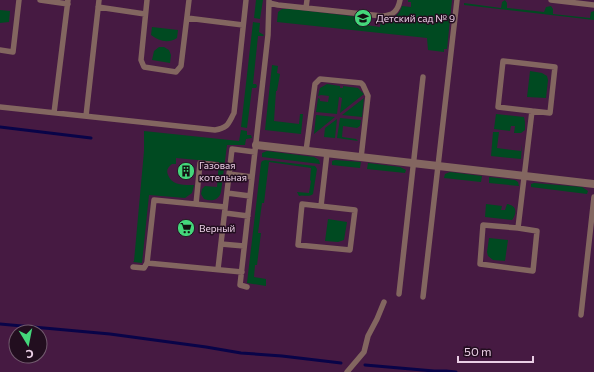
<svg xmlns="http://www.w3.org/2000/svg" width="594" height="372" viewBox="0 0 594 372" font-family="Commissioner,sans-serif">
	<rect width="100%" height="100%" fill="#461a42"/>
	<path fill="#004a21" d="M 256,0 L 263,0 L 260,19 L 254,18 Z
		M 408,0 L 452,0 L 447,49 L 444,49 L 444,52 L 428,50 L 427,38 L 277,22 L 278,12 L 282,9 L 291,9 L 359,17 L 359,24 L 380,27 L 381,19 C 391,19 399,17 402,6 L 411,7 L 411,2 L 408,2 Z
		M 505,0 L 507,3 L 507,8 L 544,12 L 546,7 L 551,6 L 553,9 L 553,14 L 590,18 L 591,12 L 594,11 L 594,20 L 464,5 L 464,3 L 501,8 L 502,2 Z
		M 0,10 L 10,11 L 9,22 L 0,23 Z
		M 253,22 L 260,23 L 259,32 L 264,35 L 263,36 L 258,36 L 253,84 L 256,84 L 257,86 L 256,88 L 252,88 L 247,128 L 241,127 Z
		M 152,27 L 178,30 L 177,38 C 168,44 159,41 151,35 Z
		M 159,47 L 164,47 L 169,50 L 171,55 L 170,63 L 152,60 L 154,51 Z
		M 272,65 L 278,66 L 277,73 L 280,74 L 277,91 L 276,91 L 274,121 L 299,124 L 300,114 L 303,114 L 301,134 L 265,130 Z
		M 530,71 L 542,73 L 547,76 L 548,80 L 546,98 L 527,97 Z
		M 327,84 L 340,86 L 340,88 L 343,88 L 343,86 L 358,88 L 364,94 L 340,113 L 342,98 L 339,97 L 337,114 L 316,112 L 318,98 L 320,99 L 320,101 L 328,102 L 329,96 L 321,95 L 318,96 L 320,88 Z
		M 364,98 L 362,117 L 342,115 Z
		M 496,114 L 524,117 L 525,122 L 525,130 L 521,133 L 514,133 L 515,126 L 511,126 L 510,131 L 494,129 Z
		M 316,115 L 335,117 L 314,134 Z
		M 340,118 L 361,120 L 360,126 L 357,128 L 343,126 L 342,137 L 356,139 L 358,141 L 337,138 Z
		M 337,119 L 335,138 L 324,137 L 325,128 Z
		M 241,130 L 247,131 L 247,135 L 251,135 L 252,138 L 246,139 L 245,145 L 227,145 L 221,192 C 219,200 212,202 204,199 L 201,194 L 202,189 L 205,186 L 217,187 L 219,162 L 176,158 L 176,164 L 172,164 C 168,167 166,170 168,175 C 172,186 185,185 194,185 L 192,193 L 185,198 L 149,195 L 142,263 L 133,262 L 134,261 L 144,151 L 144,131 L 239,141 Z
		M 493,132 L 499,132 L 497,148 L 521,151 L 522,144 L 521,159 L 491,156 Z
		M 267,151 L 314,157 L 319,160 L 320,164 L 262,157 L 262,153 Z
		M 265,160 L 315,166 L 317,169 L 313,194 C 308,198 303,194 299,196 L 297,192 L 309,193 L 311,181 L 310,180 L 311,168 L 269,162 L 264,203 L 262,203 L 258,233 L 261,233 L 257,265 L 255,265 L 254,277 L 266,279 L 266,286 L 247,283 L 261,163 L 262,161 Z
		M 335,160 L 361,162 L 360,168 L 332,165 L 332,161 Z
		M 368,163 L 400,167 L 406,170 L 405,173 L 367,169 Z
		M 450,172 L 482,176 L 481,182 L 444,178 L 445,174 Z
		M 489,177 L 515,180 L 518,182 L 519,186 L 489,183 Z
		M 534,183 L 582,187 L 588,191 L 587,194 L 531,187 L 531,184 Z
		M 486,204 L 502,206 L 501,210 L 505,210 L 507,204 C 516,205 518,212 512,220 L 485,217 Z
		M 328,219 L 347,222 L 344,240 L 338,242 L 325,241 Z
		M 489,238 L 508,240 L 505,261 L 493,260 L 488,256 L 487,252 Z"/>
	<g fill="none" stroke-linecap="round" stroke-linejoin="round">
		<path stroke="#090448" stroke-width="3" d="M 0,127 L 91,138
			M 0,324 L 110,334 L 206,347 L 241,353 L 282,356 L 341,363
			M 365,365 L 434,371 L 446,371 L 456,372"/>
		<path stroke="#836660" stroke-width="5.5" d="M 40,0 L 68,4
			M 147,0 L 141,60 L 144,67 L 176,72 L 181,66 L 189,0
			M 551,0 L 594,5
			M 269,3 L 278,5 L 382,16 C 393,16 398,11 400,0
			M 98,7 L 145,14
			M 306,8 L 307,0
			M 187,18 L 243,25
			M 0,50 L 13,52 L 19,0
			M 0,107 L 215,130 C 228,128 228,124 234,113 L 246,0
			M 54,113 L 68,0
			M 86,116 L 99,0
			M 306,151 L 315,84 L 320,79 L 361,83 L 363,85 L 368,96 L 361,158
			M 229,174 L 252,177
			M 227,193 L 250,196
			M 196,204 L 200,163 L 217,165
			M 302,204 L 355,210 L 350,250 L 298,245 Z
			M 321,206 L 327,153
			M 225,207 L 154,200 L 147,263 L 242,272
			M 225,213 L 248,216
			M 518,228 L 483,225 L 480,264 L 533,271 L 537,231 L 518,228 L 532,111 L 498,107 L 503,61 L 555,67 L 550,113 L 532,111
			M 221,244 L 244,246
			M 133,267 L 144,268 L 147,263
			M 218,269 L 232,149 L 255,152
			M 247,287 L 240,285 L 268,35 L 269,0
			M 399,294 L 423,77
			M 423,297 L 457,0
			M 581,315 L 594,197
			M 347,372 L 364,352 L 368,336 L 377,319 L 384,302"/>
		<path stroke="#836660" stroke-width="8" d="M 256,145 L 594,184"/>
	</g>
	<defs>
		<symbol id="school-disc" viewBox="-11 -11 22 22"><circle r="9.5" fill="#44d77b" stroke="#220e1f"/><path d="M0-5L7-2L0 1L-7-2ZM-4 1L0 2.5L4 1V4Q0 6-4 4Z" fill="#111"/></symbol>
		<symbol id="building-disc" viewBox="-11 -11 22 22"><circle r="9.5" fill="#44d77b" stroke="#220e1f"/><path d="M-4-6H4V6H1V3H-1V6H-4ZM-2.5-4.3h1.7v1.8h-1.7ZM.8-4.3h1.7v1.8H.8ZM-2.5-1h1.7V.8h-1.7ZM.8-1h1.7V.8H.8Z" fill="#111"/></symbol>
		<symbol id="supermarket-disc" viewBox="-11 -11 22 22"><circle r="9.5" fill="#44d77b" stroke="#220e1f"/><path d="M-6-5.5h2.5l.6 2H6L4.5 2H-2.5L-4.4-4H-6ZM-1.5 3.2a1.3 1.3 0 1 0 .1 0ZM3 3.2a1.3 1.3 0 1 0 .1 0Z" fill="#111"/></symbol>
	</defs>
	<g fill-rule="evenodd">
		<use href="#school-disc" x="353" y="8" width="20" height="20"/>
		<use href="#building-disc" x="176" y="161" width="20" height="20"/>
		<use href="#supermarket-disc" x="176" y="218" width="20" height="20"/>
	</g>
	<g text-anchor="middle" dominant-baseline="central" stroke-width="3" stroke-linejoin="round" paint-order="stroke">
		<g font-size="10" fill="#eacee5" stroke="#220e1f" text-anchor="start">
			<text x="376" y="18">Детский сад № 9</text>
			<text x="199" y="165">Газовая<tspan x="199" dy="12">котельная</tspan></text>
			<text x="199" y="228">Верный</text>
		</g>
	</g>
	<g transform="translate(28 344) rotate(170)"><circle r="19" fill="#220e1f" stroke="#725b6e"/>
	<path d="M0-3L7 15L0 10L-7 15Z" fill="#44d77b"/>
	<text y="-6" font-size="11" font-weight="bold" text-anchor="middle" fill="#eacee5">С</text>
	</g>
	<path d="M458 356v6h75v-6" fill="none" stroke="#eacee5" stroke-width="2"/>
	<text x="464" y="356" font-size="12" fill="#eacee5" stroke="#220e1f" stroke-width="3" paint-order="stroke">50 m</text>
</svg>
